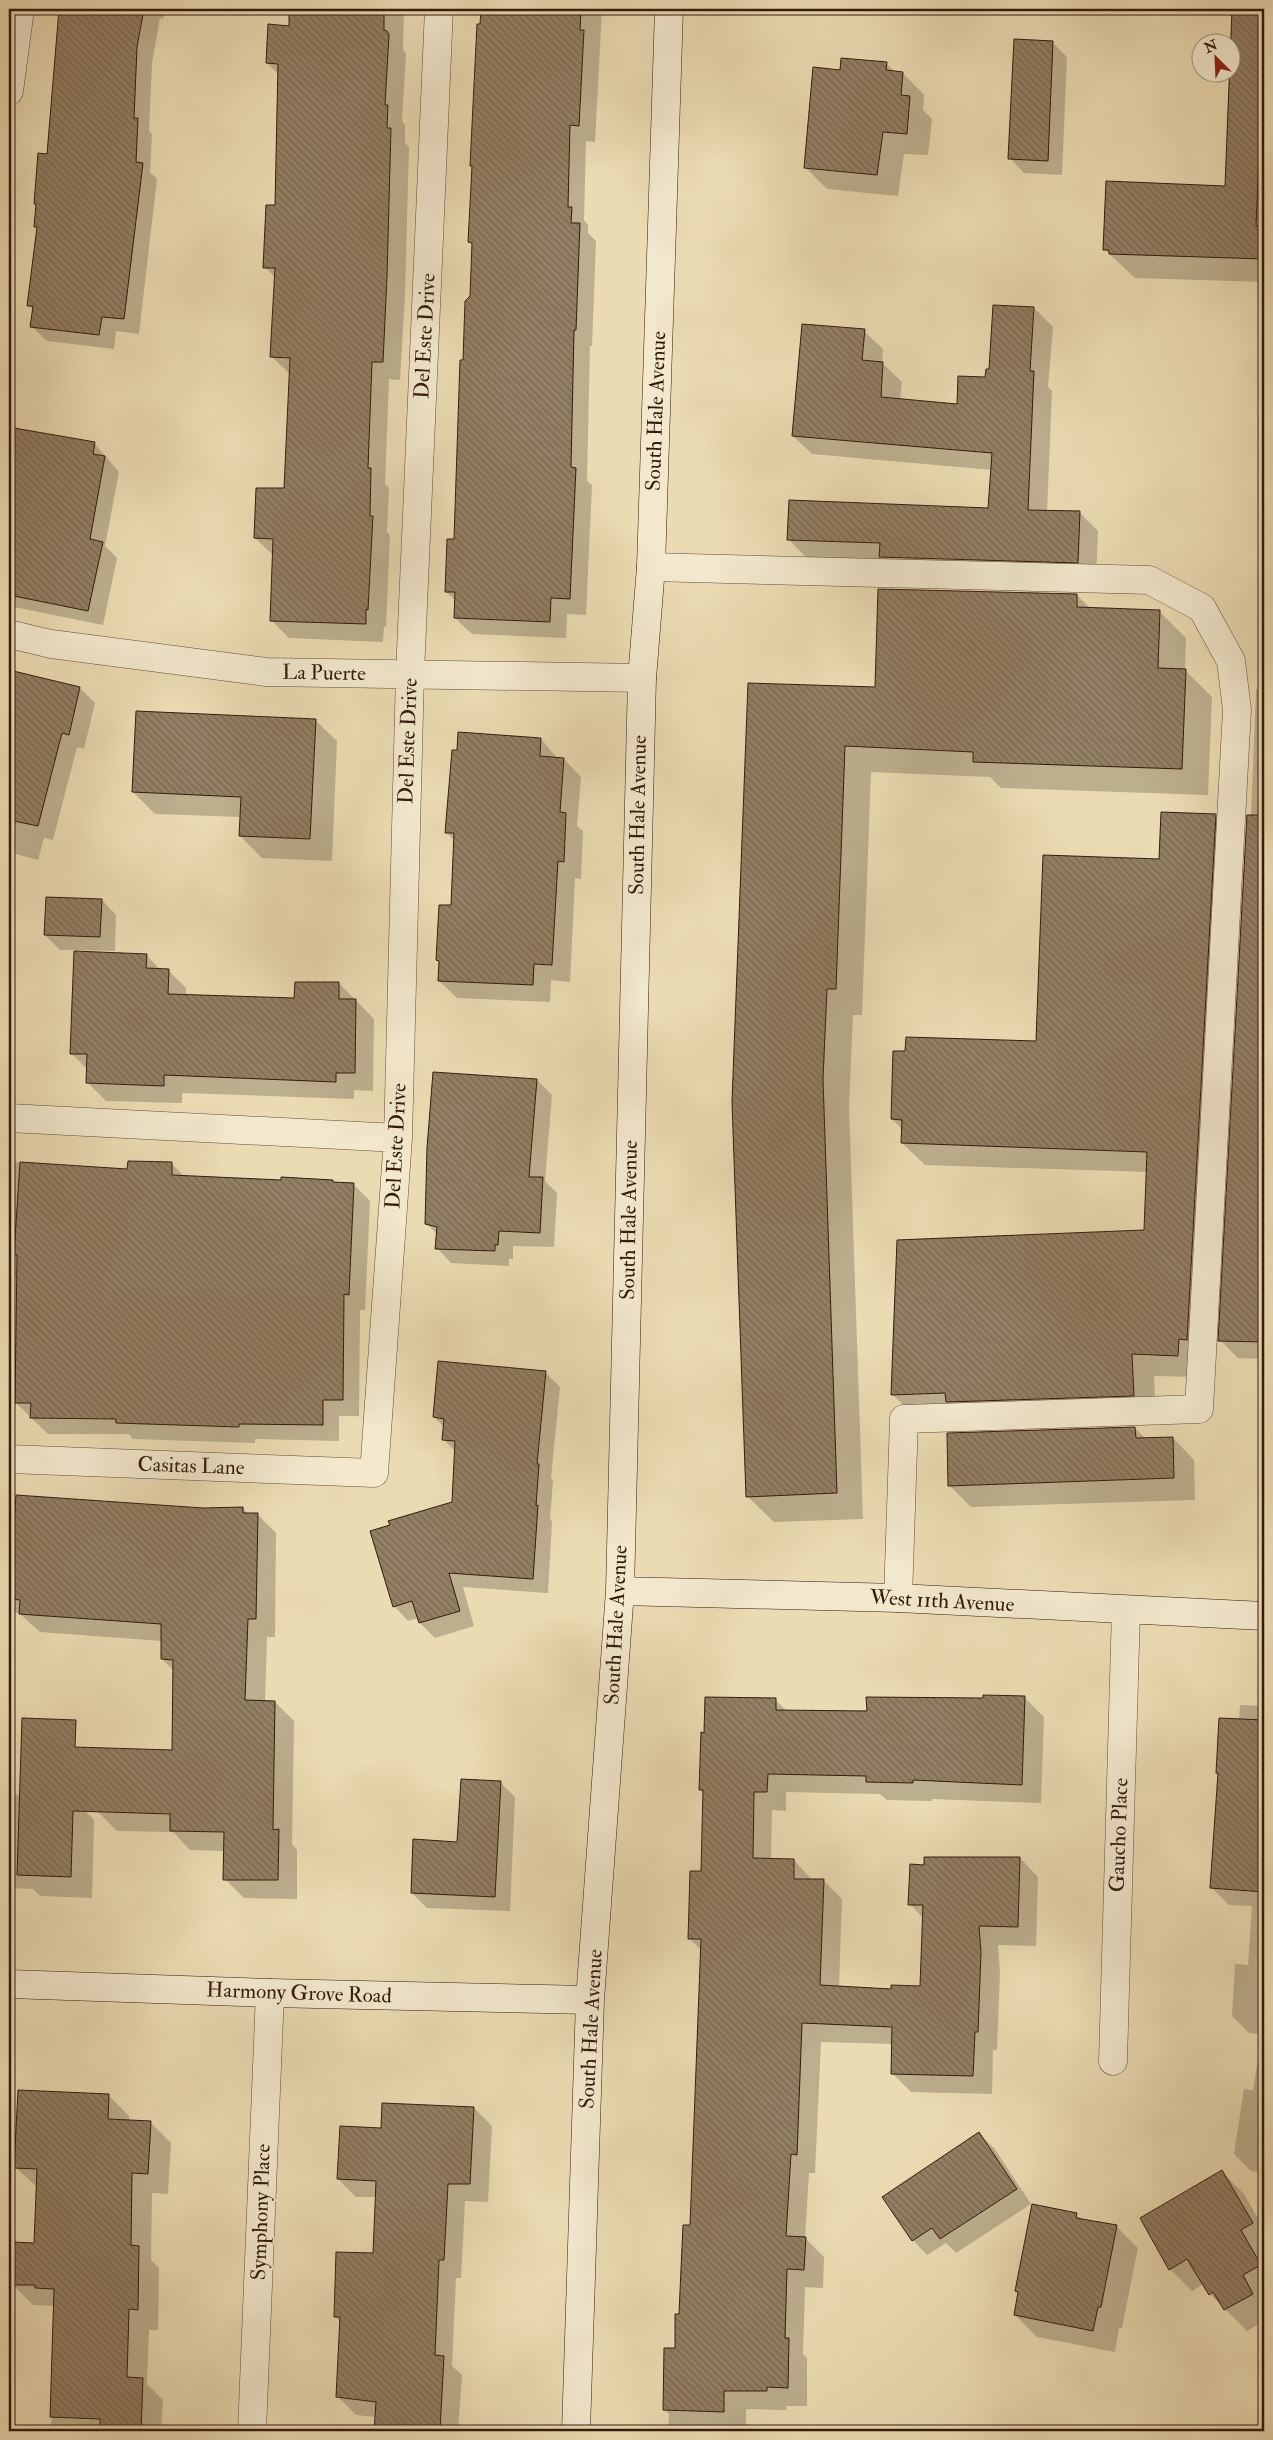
<svg xmlns="http://www.w3.org/2000/svg" width="1273" height="2440" viewBox="0 0 1273 2440" font-family="'IM FELL Double Pica',serif">
	<defs>
		<pattern id="building-back-hatch" width="6" height="6" patternUnits="userSpaceOnUse" patternTransform="scale(1.25)"><rect width="6" height="6" fill="#937f63"/><path d="M-1 5l2 2M0 0l6 6M5-1l2 2" fill="none" stroke="#796750"/></pattern>
	</defs>
	<rect width="100%" height="100%" fill="#ebdbb2"/>
	<filter id="stains"><feTurbulence type="fractalNoise" baseFrequency=".004" numOctaves="4"/><feColorMatrix values="0 0 0 0 .2 0 0 0 0 .09 0 0 0 0 .02 0 0 0 .5 -.17"/></filter>
	<radialGradient id="worn" r=".72"><stop offset=".6" stop-color="#630" stop-opacity="0"/><stop offset="1" stop-color="#630" stop-opacity=".3"/></radialGradient>
	<path fill="#0003" d="M 61,9 L 165,9 L 163,19 L 160,18 L 152,63 L 149,131 L 152,134 L 150,172 L 157,179 L 139,334 L 116,331 L 114,349 L 47,341 L 32,327 L 34,311 L 28,305 L 38,228 L 36,226 L 37,206 L 35,204 L 48,155 Z
		M 291,9 L 404,9 L 403,49 L 406,54 L 402,121 L 405,125 L 405,143 L 409,147 L 405,295 L 400,380 L 389,379 L 385,484 L 389,488 L 387,532 L 390,535 L 386,627 L 384,626 L 383,642 L 289,638 L 271,620 L 274,556 L 255,538 L 285,490 L 290,374 L 271,356 L 276,278 L 265,267 L 276,207 L 279,75 L 267,63 L 290,27 Z
		M 481,9 L 602,9 L 595,142 L 586,141 L 584,220 L 588,225 L 588,233 L 596,241 L 592,346 L 590,346 L 587,481 L 592,485 L 586,615 L 567,614 L 566,638 L 472,634 L 455,618 L 456,601 L 446,592 L 455,541 L 465,362 L 472,297 L 473,246 L 469,242 L 473,168 L 471,166 Z
		M 1233,9 L 1264,9 L 1264,282 L 1135,278 L 1104,249 L 1226,188 Z
		M 1052,42 L 1067,57 L 1062,175 L 1024,173 L 1010,158 Z
		M 886,63 L 896,73 L 903,73 L 924,95 L 923,110 L 932,119 L 928,155 L 904,154 L 898,196 L 827,189 L 805,167 L 841,71 Z
		M 1034,308 L 1053,327 L 1048,387 L 1052,391 L 1047,512 L 1079,512 L 1098,531 L 1096,581 L 807,558 L 788,539 L 990,509 L 992,470 L 812,454 L 793,436 L 864,331 L 883,349 L 882,363 L 902,382 L 900,400 L 958,405 L 986,378 Z
		M 1264,396 L 1264,512 L 1260,508 Z
		M 94,443 L 119,472 L 105,546 L 117,558 L 103,625 L 9,606 L 9,446 Z
		M 1077,595 L 1090,608 L 1160,612 L 1186,638 L 1185,670 L 1212,697 L 1208,795 L 1001,788 L 990,777 L 871,772 L 862,1015 L 853,1015 L 849,1106 L 863,1519 L 774,1522 L 747,1496 L 749,684 L 876,688 Z
		M 9,672 L 80,688 L 95,703 L 84,749 L 77,747 L 53,840 L 44,838 L 38,860 L 9,852 Z
		M 1256,689 L 1264,689 L 1264,1359 L 1238,1358 L 1220,1340 L 1251,816 Z
		M 315,720 L 337,741 L 332,861 L 262,858 L 240,836 L 242,817 L 155,814 L 133,792 Z
		M 541,739 L 558,759 L 564,759 L 581,777 L 577,826 L 583,831 L 581,879 L 575,878 L 570,982 L 551,980 L 550,1002 L 457,998 L 439,981 L 440,963 L 437,960 L 452,907 L 455,841 L 446,832 Z
		M 1215,815 L 1237,837 L 1200,1377 L 1154,1376 L 1156,1417 L 915,1417 L 893,1395 L 1145,1231 L 1147,1172 L 925,1165 L 902,1143 L 903,1130 L 892,1119 L 1038,1042 L 1161,860 Z
		M 102,900 L 116,915 L 115,951 L 78,950 L 78,952 L 146,955 L 161,970 L 168,970 L 186,988 L 186,995 L 296,999 L 339,983 L 374,1019 L 373,1091 L 354,1090 L 354,1099 L 182,1093 L 182,1103 L 106,1101 L 88,1083 L 88,1070 L 71,1053 L 75,950 L 60,950 L 45,935 Z
		M 537,1080 L 552,1095 L 545,1181 L 557,1193 L 554,1247 L 513,1246 L 513,1259 L 509,1259 L 509,1266 L 451,1263 L 437,1248 L 437,1234 L 426,1223 Z
		M 9,1162 L 128,1170 L 171,1163 L 185,1177 L 282,1182 L 332,1181 L 335,1183 L 354,1185 L 370,1201 L 365,1310 L 360,1310 L 359,1416 L 339,1416 L 339,1441 L 255,1439 L 255,1443 L 133,1439 L 129,1434 L 48,1434 L 16,1403 L 18,1277 L 9,1277 Z
		M 545,1372 L 560,1387 L 551,1478 L 553,1480 L 550,1519 L 552,1522 L 548,1593 L 463,1587 L 474,1626 L 435,1638 L 420,1623 L 418,1618 L 408,1621 L 394,1606 L 453,1503 L 456,1452 L 443,1439 L 444,1427 L 434,1417 Z
		M 1135,1428 L 1146,1439 L 1173,1438 L 1194,1460 L 1195,1500 L 971,1507 L 949,1485 Z
		M 243,1508 L 248,1514 L 257,1514 L 276,1533 L 275,1637 L 267,1637 L 265,1702 L 275,1702 L 294,1721 L 292,1844 L 297,1850 L 297,1899 L 244,1898 L 225,1879 L 225,1851 L 190,1850 L 173,1832 L 117,1831 L 98,1812 L 173,1752 L 174,1671 L 162,1659 L 162,1641 L 40,1632 L 19,1613 L 9,1612 L 9,1513 Z
		M 868,1698 L 1025,1698 L 1044,1717 L 1041,1803 L 932,1799 L 932,1801 L 887,1800 L 880,1794 L 786,1792 L 786,1811 L 772,1810 L 771,1860 L 794,1860 L 812,1880 L 823,1880 L 842,1899 L 839,1987 L 892,1990 L 922,1987 L 924,1919 L 910,1904 L 925,1867 L 1020,1858 L 1038,1877 L 1036,1946 L 998,1945 L 1000,1973 L 997,2050 L 993,2050 L 992,2094 L 911,2092 L 892,2073 L 893,2044 L 821,2042 L 815,2173 L 809,2173 L 805,2238 L 824,2257 L 823,2288 L 805,2287 L 803,2354 L 807,2358 L 807,2406 L 786,2406 L 786,2410 L 746,2409 L 746,2431 L 668,2431 L 669,2414 L 664,2410 L 676,2349 L 691,2227 L 702,1951 L 689,1938 L 702,1872 L 705,1794 L 700,1790 L 705,1734 L 775,1700 L 787,1711 L 868,1712 Z
		M 1240,1705 L 1264,1706 L 1264,2173 L 1251,2171 L 1234,2154 L 1244,2089 L 1253,2090 L 1262,2034 L 1249,2033 L 1232,2016 L 1235,1964 L 1248,1965 L 1252,1906 L 1229,1905 L 1212,1888 L 1239,1720 Z
		M 500,1782 L 515,1797 L 510,1911 L 427,1908 L 412,1893 L 459,1843 Z
		M 9,1794 L 73,1798 L 94,1820 L 92,1898 L 40,1896 L 33,1889 L 9,1888 Z
		M 108,2095 L 129,2116 L 129,2121 L 150,2122 L 171,2143 L 168,2194 L 152,2193 L 151,2260 L 159,2268 L 158,2330 L 149,2330 L 147,2384 L 163,2400 L 161,2431 L 51,2431 L 55,2306 L 33,2305 L 12,2284 L 35,2244 L 38,2188 L 15,2167 Z
		M 474,2108 L 492,2126 L 488,2202 L 465,2201 L 461,2278 L 456,2278 L 452,2366 L 462,2375 L 458,2431 L 376,2431 L 376,2417 L 356,2415 L 338,2397 L 341,2323 L 335,2316 L 374,2254 L 377,2197 L 356,2197 L 338,2179 L 382,2129 Z
		M 979,2134 L 994,2148 L 1031,2204 L 956,2253 L 946,2243 L 927,2255 L 913,2240 Z
		M 1222,2172 L 1244,2194 L 1264,2229 L 1264,2250 L 1261,2252 L 1264,2257 L 1264,2321 L 1247,2331 L 1210,2294 L 1203,2284 L 1192,2291 L 1170,2269 L 1142,2219 Z
		M 1076,2214 L 1082,2220 L 1116,2226 L 1138,2248 L 1122,2328 L 1119,2328 L 1115,2352 L 1037,2337 L 1015,2315 L 1019,2294 L 1016,2291 Z"/>
	<path fill="url(#building-back-hatch)" stroke="#341b0e" d="M 59,9 L 144,9 L 137,47 L 134,118 L 138,118 L 136,162 L 143,163 L 124,319 L 102,317 L 99,335 L 30,327 L 33,306 L 27,306 L 37,227 L 34,227 L 36,204 L 34,204 L 38,153 L 47,154 Z
		M 289,9 L 384,9 L 384,30 L 387,31 L 389,35 L 385,105 L 388,105 L 387,128 L 391,128 L 387,277 L 383,362 L 372,362 L 368,468 L 371,468 L 370,516 L 373,516 L 368,610 L 366,609 L 366,624 L 270,621 L 273,539 L 254,538 L 256,488 L 284,488 L 290,358 L 270,357 L 275,268 L 263,268 L 266,205 L 275,205 L 278,64 L 266,63 L 268,24 L 289,26 Z
		M 481,9 L 581,12 L 580,30 L 584,30 L 579,126 L 570,125 L 568,207 L 572,207 L 571,223 L 580,223 L 576,330 L 574,330 L 571,467 L 576,468 L 570,599 L 551,598 L 550,622 L 454,618 L 455,592 L 445,592 L 447,539 L 454,539 L 460,360 L 463,360 L 465,301 L 470,296 L 472,243 L 468,242 L 472,166 L 470,166 L 477,24 L 480,24 Z
		M 1232,9 L 1264,9 L 1264,158 L 1259,158 L 1256,226 L 1264,226 L 1264,259 L 1109,254 L 1109,250 L 1103,250 L 1106,181 L 1225,186 Z
		M 1014,39 L 1053,41 L 1048,161 L 1008,159 Z
		M 841,58 L 887,62 L 886,70 L 903,72 L 901,95 L 910,96 L 907,134 L 883,132 L 877,175 L 804,168 L 813,67 L 840,70 Z
		M 993,305 L 1034,307 L 1030,371 L 1034,371 L 1028,510 L 1080,511 L 1078,563 L 879,557 L 880,543 L 787,540 L 789,500 L 988,508 L 992,453 L 792,436 L 802,324 L 865,329 L 862,360 L 883,362 L 881,397 L 957,404 L 958,376 L 985,377 L 986,369 L 989,369 Z
		M 14,428 L 95,442 L 93,454 L 105,456 L 90,539 L 103,542 L 88,611 L 9,595 L 9,441 L 12,441 Z
		M 878,589 L 1077,594 L 1077,607 L 1160,610 L 1158,668 L 1186,669 L 1182,769 L 973,762 L 973,752 L 845,746 L 836,989 L 827,989 L 823,1079 L 837,1493 L 746,1497 L 732,1102 L 748,683 L 875,687 Z
		M 9,670 L 80,687 L 69,735 L 62,733 L 38,826 L 9,820 Z
		M 136,711 L 316,719 L 310,839 L 239,836 L 241,797 L 132,792 Z
		M 458,732 L 541,738 L 540,756 L 564,758 L 560,812 L 566,813 L 564,862 L 558,861 L 552,965 L 534,964 L 533,985 L 438,981 L 439,961 L 436,960 L 439,905 L 451,905 L 454,833 L 445,833 L 452,750 L 457,750 Z
		M 1161,812 L 1216,814 L 1187,1340 L 1179,1339 L 1178,1356 L 1132,1354 L 1134,1396 L 946,1402 L 945,1393 L 891,1395 L 897,1240 L 1144,1230 L 1147,1152 L 901,1143 L 902,1120 L 891,1119 L 893,1051 L 905,1051 L 906,1037 L 1036,1041 L 1043,855 L 1159,859 Z
		M 1247,815 L 1264,815 L 1264,1342 L 1218,1341 Z
		M 46,897 L 102,899 L 100,937 L 44,935 Z
		M 74,951 L 147,954 L 146,968 L 169,969 L 168,994 L 294,998 L 295,982 L 339,982 L 339,999 L 356,999 L 355,1073 L 336,1073 L 336,1082 L 164,1075 L 164,1086 L 86,1083 L 87,1054 L 70,1054 Z
		M 433,1072 L 537,1079 L 529,1177 L 543,1177 L 540,1233 L 499,1231 L 498,1245 L 495,1245 L 495,1251 L 435,1249 L 437,1227 L 425,1224 L 427,1148 Z
		M 128,1161 L 172,1162 L 172,1175 L 281,1180 L 281,1177 L 333,1180 L 333,1182 L 354,1183 L 349,1295 L 344,1294 L 343,1400 L 323,1400 L 323,1425 L 239,1424 L 239,1427 L 116,1423 L 116,1419 L 30,1418 L 31,1403 L 15,1403 L 17,1255 L 14,1254 L 20,1162 L 127,1169 Z
		M 438,1361 L 546,1371 L 537,1464 L 539,1464 L 536,1506 L 538,1505 L 533,1579 L 449,1573 L 460,1611 L 419,1623 L 412,1601 L 393,1607 L 370,1531 L 390,1525 L 388,1521 L 452,1502 L 455,1441 L 442,1440 L 444,1419 L 433,1417 Z
		M 1135,1427 L 1136,1438 L 1173,1437 L 1174,1478 L 948,1486 L 947,1433 Z
		M 16,1495 L 203,1508 L 243,1507 L 243,1513 L 258,1513 L 256,1619 L 248,1619 L 245,1700 L 275,1701 L 273,1830 L 279,1829 L 278,1880 L 223,1880 L 224,1832 L 170,1831 L 170,1814 L 73,1811 L 71,1877 L 17,1875 L 22,1718 L 76,1720 L 75,1747 L 172,1750 L 173,1660 L 161,1659 L 161,1624 L 19,1614 L 20,1600 L 9,1599 Z
		M 983,1695 L 1025,1696 L 1022,1785 L 913,1780 L 913,1783 L 866,1782 L 866,1776 L 768,1774 L 767,1792 L 754,1792 L 753,1858 L 794,1859 L 794,1879 L 824,1879 L 820,1985 L 891,1989 L 891,1985 L 920,1986 L 923,1905 L 908,1905 L 910,1864 L 924,1865 L 924,1857 L 1020,1857 L 1018,1927 L 979,1926 L 981,1953 L 978,2032 L 975,2032 L 973,2076 L 891,2074 L 892,2027 L 802,2023 L 797,2155 L 791,2154 L 786,2236 L 806,2237 L 804,2270 L 787,2269 L 785,2338 L 789,2338 L 788,2388 L 767,2387 L 767,2391 L 724,2391 L 724,2412 L 663,2410 L 664,2348 L 675,2348 L 675,2314 L 679,2314 L 683,2225 L 690,2225 L 701,1939 L 688,1939 L 690,1871 L 701,1871 L 703,1790 L 699,1790 L 701,1732 L 704,1733 L 705,1697 L 776,1698 L 776,1710 L 867,1711 L 866,1697 L 983,1698 Z
		M 1219,1718 L 1264,1720 L 1264,1892 L 1210,1888 L 1218,1773 L 1216,1773 Z
		M 461,1779 L 501,1781 L 495,1897 L 411,1893 L 413,1839 L 457,1842 Z
		M 18,2090 L 109,2094 L 108,2119 L 151,2121 L 148,2174 L 132,2173 L 131,2245 L 139,2246 L 138,2310 L 129,2309 L 127,2377 L 143,2378 L 141,2431 L 100,2431 L 100,2419 L 50,2417 L 54,2289 L 35,2288 L 35,2285 L 11,2285 L 12,2242 L 34,2243 L 37,2169 L 14,2168 Z
		M 382,2103 L 474,2107 L 470,2184 L 448,2184 L 444,2260 L 439,2260 L 435,2355 L 444,2356 L 440,2431 L 374,2431 L 376,2402 L 336,2397 L 340,2317 L 334,2317 L 336,2252 L 373,2253 L 376,2181 L 337,2179 L 340,2126 L 381,2128 Z
		M 979,2132 L 1017,2189 L 940,2239 L 932,2228 L 912,2241 L 882,2197 Z
		M 1222,2170 L 1253,2223 L 1241,2230 L 1261,2265 L 1243,2275 L 1253,2294 L 1224,2310 L 1213,2292 L 1209,2295 L 1187,2259 L 1169,2270 L 1140,2218 Z
		M 1032,2204 L 1077,2213 L 1076,2218 L 1117,2225 L 1101,2307 L 1098,2307 L 1093,2331 L 1014,2315 L 1018,2292 L 1015,2291 Z"/>
	<g fill="none" stroke-linecap="round" stroke-linejoin="round">
		<defs>
			<path id="street" d="M 9,91 L 20,9
				M 651,567 L 1149,580 L 1202,608 L 1231,661 L 1237,710 L 1199,1409 L 904,1419 L 898,1598
				M 9,634 L 51,644 L 266,672 L 642,678
				M 9,1118 L 398,1138
				M 9,1459 L 374,1473 L 398,1138 L 410,674 L 439,9
				M 1113,2061 L 1126,1610
				M 252,2431 L 270,1993"/>
			<path id="secondary" d="M 620,1591 L 898,1598 L 1264,1616
				M 9,1984 L 270,1993 L 590,2000
				M 576,2431 L 590,2000 L 620,1591 L 642,678 L 651,567 L 669,9"/>
		</defs>
		<use href="#street" stroke="#624b37" stroke-width="29"/>
		<use href="#secondary" stroke="#341b0e" stroke-width="29"/>
		<use href="#street" stroke="#f2e8cd" stroke-width="28"/>
		<use href="#secondary" stroke="#f2e8cd" stroke-width="28"/>
	</g>
	<g text-anchor="middle" dominant-baseline="central" stroke-width="4" stroke-linejoin="round" paint-order="stroke">
		<g font-size="21" fill="#341b0e" stroke="#f2e8cd">
			<text transform="translate(425 336) rotate(-87)">Del Este Drive</text>
			<text transform="translate(656 411) rotate(-88)">South Hale Avenue</text>
			<text transform="translate(324 673) rotate(1)">La Puerte</text>
			<text transform="translate(408 741) rotate(-88)">Del Este Drive</text>
			<text transform="translate(638 815) rotate(-89)">South Hale Avenue</text>
			<text transform="translate(396 1146) rotate(-87)">Del Este Drive</text>
			<text transform="translate(629 1220) rotate(-89)">South Hale Avenue</text>
			<text transform="translate(191 1466) rotate(2)">Casitas Lane</text>
			<text transform="translate(942 1601) rotate(3)">West 11th Avenue</text>
			<text transform="translate(616 1625) rotate(-87)">South Hale Avenue</text>
			<text transform="translate(1119 1835) rotate(-88)">Gaucho Place</text>
			<text transform="translate(299 1993) rotate(2)">Harmony Grove Road</text>
			<text transform="translate(591 2029) rotate(-87)">South Hale Avenue</text>
			<text transform="translate(261 2212) rotate(-88)">Symphony Place</text>
		</g>
	</g>
	<rect width="1273" height="2440" fill="none" stroke="#ebdbb2" stroke-width="30"/>
	<rect x="10" y="10" width="1253" height="2420" fill="none" stroke="#341b0e" stroke-width="2.5"/>
	<rect x="15" y="15" width="1243" height="2410" fill="none" stroke="#341b0e"/>
	<g transform="translate(1216 58) rotate(336)"><circle r="24" fill="#f2e8cd" stroke="#a69681"/>
	<path d="M0-4L9 19L0 12L-9 19Z" fill="#8f2418"/>
	<text y="-8" font-size="14" font-weight="bold" text-anchor="middle" fill="#341b0e">N</text>
	</g>
	<rect width="100%" height="100%" filter="url(#stains)"/>
	<rect width="100%" height="100%" fill="url(#worn)"/>
</svg>
